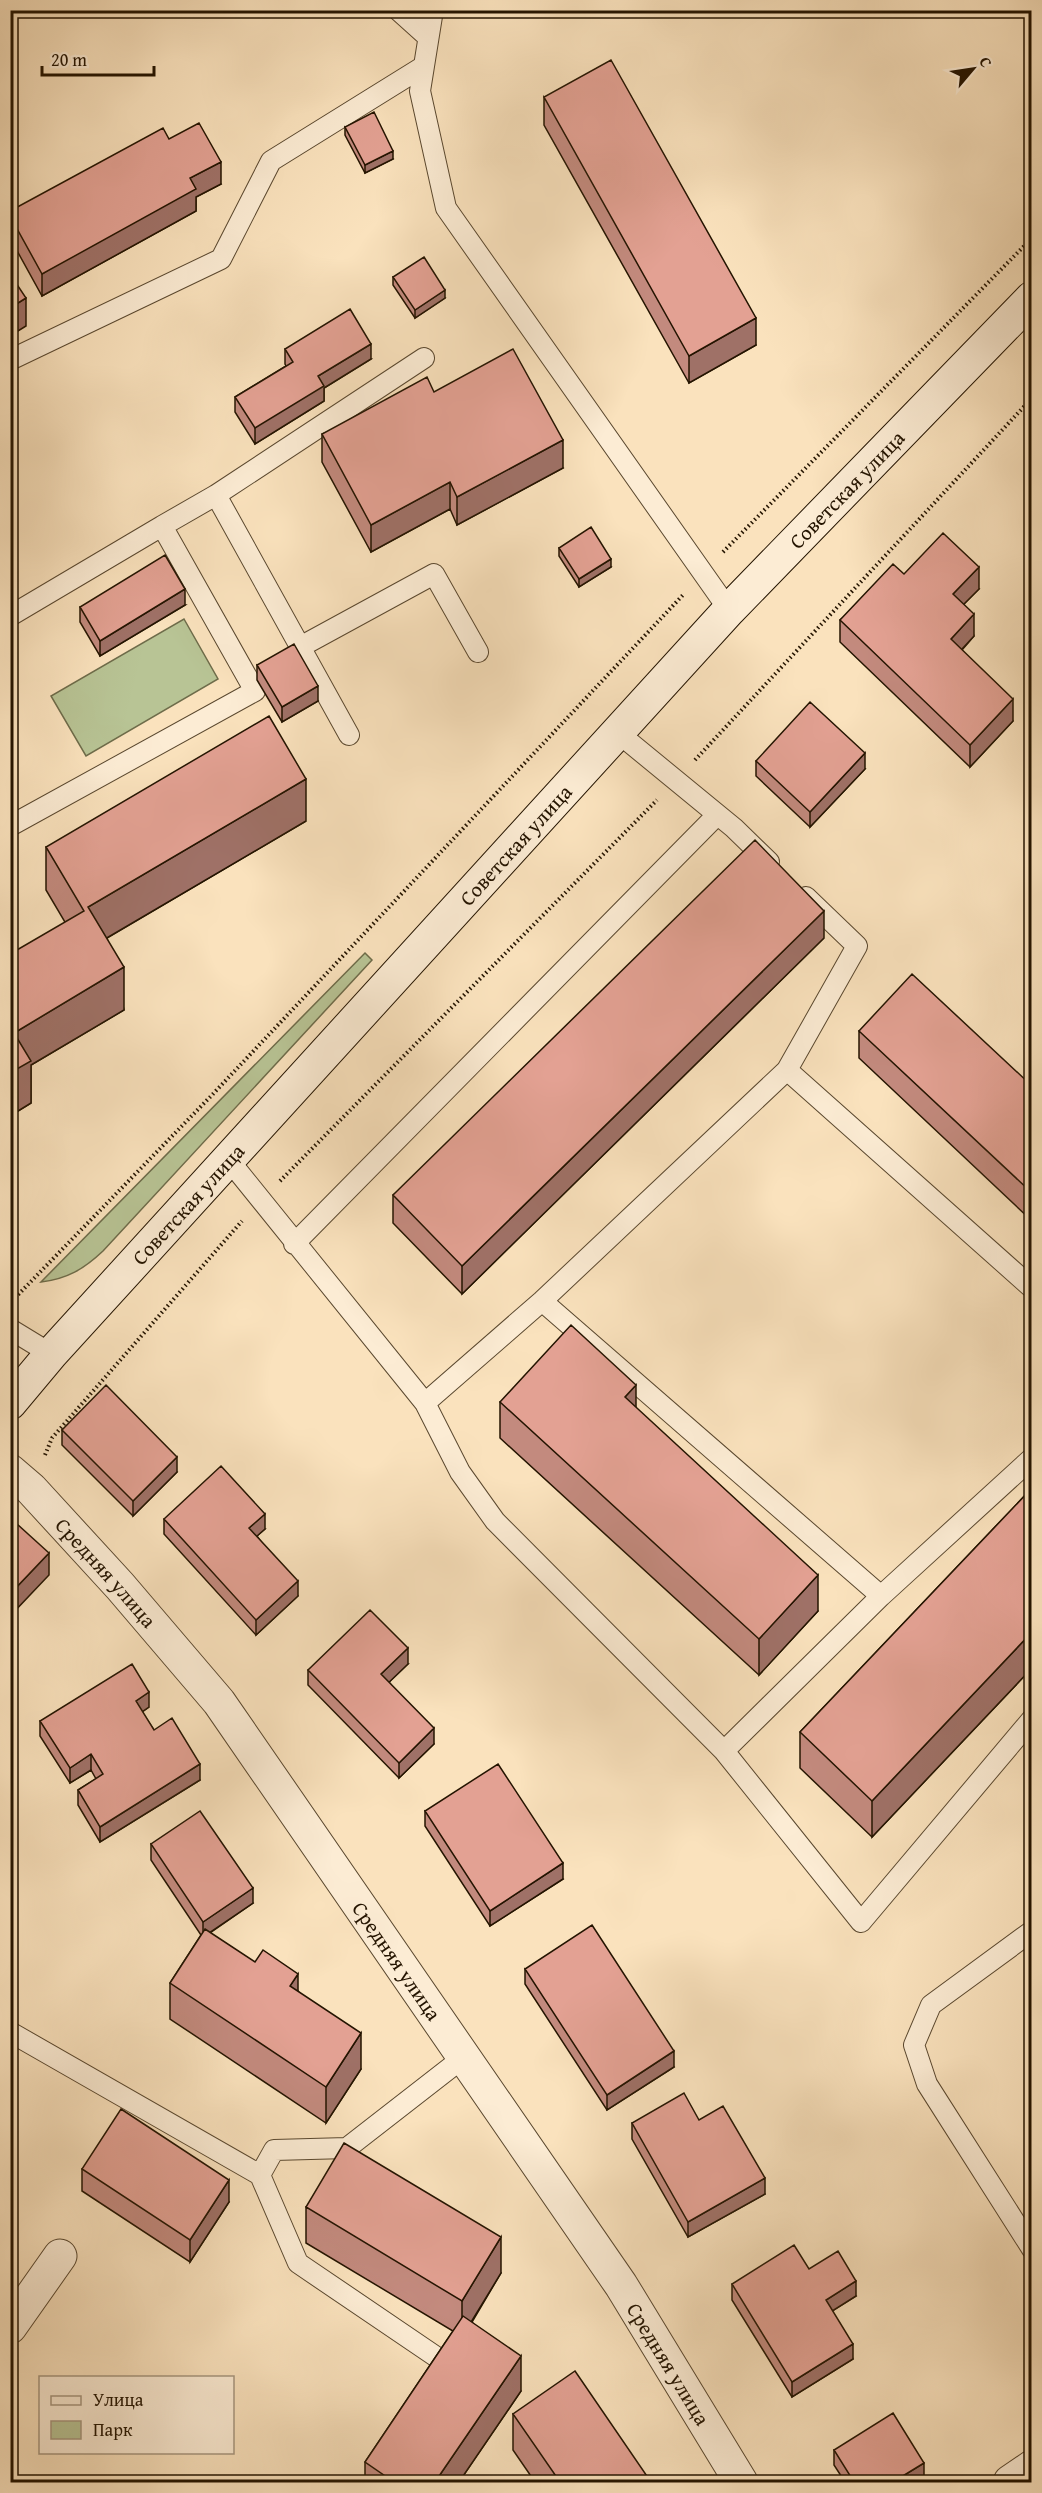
<svg xmlns="http://www.w3.org/2000/svg" width="1042" height="2493" viewBox="0 0 1042 2493" font-family="'Gentium Book Plus',serif">
	<rect width="100%" height="100%" fill="#fae2bd"/>
	<filter id="stains"><feTurbulence type="fractalNoise" baseFrequency=".00333" numOctaves="4"/><feColorMatrix values="0 0 0 0 .2 0 0 0 0 .09 0 0 0 0 .02 0 0 0 .5 -.17"/></filter>
	<radialGradient id="worn" r=".72"><stop offset=".6" stop-color="#630" stop-opacity="0"/><stop offset="1" stop-color="#630" stop-opacity=".3"/></radialGradient>
	<path fill="#b8c495" stroke="#6e6c4a" stroke-width="1.5" d="M 184,619 L 218,679 L 86,756 L 51,696 Z
		M 365,953 L 372,960 L 103,1251 C 84,1269 67,1279 41,1282 Z"/>
	<g fill="none" stroke-linecap="round" stroke-linejoin="round">
		<defs>
			<path id="lane" d="M 398,10 L 428,37
				M 433,10 L 420,91 L 446,208 L 729,610
				M 10,360 L 221,259 L 271,161 L 424,66
				M 216,495 L 424,358
				M 162,526 L 216,495 L 349,735
				M 10,616 L 162,526 L 255,691 L 10,826
				M 300,647 L 434,574 L 478,652
				M 617,732 L 734,828 L 769,862
				M 787,1070 L 1032,1288
				M 228,1159 L 425,1403 L 460,1472 L 495,1521 L 724,1751 L 861,1922 L 1032,1719
				M 294,1244 L 717,815
				M 542,1301 L 881,1596 L 1032,1458
				M 10,1329 L 51,1354
				M 425,1403 L 542,1301 L 787,1070 L 857,946 L 806,897
				M 724,1751 L 881,1596
				M 1032,1931 L 931,2005 L 914,2045 L 927,2084 L 1032,2249
				M 10,2032 L 260,2175 L 298,2263 L 435,2356
				M 260,2175 L 274,2150 L 347,2148 L 464,2057"/>
			<g id="street">
				<path id="s1" d="M 10,1471 L 31,1489 L 120,1586 L 219,1702 L 621,2285 L 741,2482"/>
				<path d="M 10,2327 L 60,2256"/>
				<path d="M 1010,2482 L 1032,2467"/>
			</g>
			<g id="secondary">
				<path id="s2" d="M 10,1403 L 51,1354 L 729,610 L 1032,298"/>
			</g>
		</defs>
		<use href="#lane" stroke="#5a482f" stroke-width="22"/>
		<use href="#street" stroke="#5a482f" stroke-width="35"/>
		<use href="#secondary" stroke="#241400" stroke-width="35"/>
		<path stroke="#241400" stroke-width="4" stroke-dasharray="1.5 3" stroke-linecap="butt" d="M 723,552 L 1032,238
			M 695,760 L 1032,398
			M 280,1181 L 657,800
			M 12,1301 L 212,1095 L 683,595
			M 45,1455 L 52,1438 L 242,1221"/>
		<use href="#lane" stroke="#fcecd4" stroke-width="20"/>
		<use href="#street" stroke="#fcecd4" stroke-width="33"/>
		<use href="#secondary" stroke="#fcecd4" stroke-width="33"/>
	</g>
	<path fill="#c38a7e" stroke="#241400" stroke-width="1.5" d="M 544,97 L 756,345 L 689,383 L 544,125 Z
		M 345,127 L 393,159 L 365,173 L 345,135 Z
		M 169,139 L 221,184 L 196,197 L 196,211 L 42,296 L 10,238 L 10,211 Z
		M 393,277 L 445,298 L 415,318 L 393,285 Z
		M 285,349 L 371,359 L 324,388 L 324,401 L 255,444 L 235,412 L 235,397 L 286,366 L 285,364 Z
		M 434,392 L 563,468 L 457,525 L 450,509 L 371,552 L 322,462 L 322,434 Z
		M 559,548 L 611,567 L 579,587 L 559,556 Z
		M 904,574 L 979,589 L 964,604 L 974,636 L 962,650 L 1013,721 L 970,767 L 840,642 L 840,620 Z
		M 185,605 L 100,656 L 80,622 L 80,607 Z
		M 257,665 L 318,701 L 282,722 L 257,680 Z
		M 756,761 L 865,769 L 810,827 L 756,776 Z
		M 306,821 L 107,938 L 124,1010 L 31,1065 L 31,1103 L 10,1116 L 65,922 L 46,890 L 46,847 Z
		M 824,938 L 462,1294 L 393,1223 L 393,1195 Z
		M 859,1031 L 1032,1086 L 1032,1221 L 859,1058 Z
		M 500,1402 L 636,1408 L 818,1611 L 759,1675 L 500,1438 Z
		M 62,1430 L 177,1472 L 133,1516 L 62,1445 Z
		M 1032,1488 L 1032,1668 L 872,1837 L 800,1768 L 800,1732 Z
		M 164,1519 L 265,1529 L 257,1536 L 298,1596 L 256,1635 L 164,1534 Z
		M 408,1664 L 389,1682 L 434,1744 L 399,1778 L 308,1685 L 308,1670 Z
		M 149,1707 L 142,1712 L 154,1730 L 200,1780 L 100,1842 L 78,1805 L 78,1790 L 96,1779 L 91,1770 L 70,1783 L 40,1736 L 40,1721 Z
		M 425,1811 L 563,1879 L 490,1926 L 425,1826 Z
		M 151,1844 L 253,1903 L 210,1933 L 298,1991 L 361,2069 L 326,2123 L 170,2019 L 170,1983 L 201,1935 L 151,1860 Z
		M 525,1969 L 674,2067 L 607,2110 L 525,1984 Z
		M 699,2120 L 765,2194 L 688,2237 L 632,2139 L 632,2123 Z
		M 82,2169 L 229,2202 L 190,2262 L 82,2191 Z
		M 306,2207 L 501,2273 L 472,2322 L 521,2391 L 459,2482 L 365,2482 L 365,2462 L 453,2331 L 306,2243 Z
		M 809,2269 L 856,2296 L 832,2311 L 853,2359 L 792,2397 L 732,2300 L 732,2284 Z
		M 513,2414 L 651,2482 L 535,2482 L 513,2450 Z
		M 834,2450 L 924,2479 L 918,2482 L 845,2482 L 834,2465 Z"/>
	<path fill="#9f7167" stroke="#241400" stroke-width="1.5" d="M 393,151 L 393,159 L 365,173 L 365,165 Z
		M 221,162 L 221,184 L 196,197 L 196,211 L 42,296 L 42,274 L 190,178 Z
		M 445,290 L 445,298 L 415,318 L 415,310 Z
		M 26,298 L 26,326 L 10,336 L 10,308 Z
		M 756,318 L 756,345 L 689,383 L 689,356 Z
		M 371,344 L 371,359 L 324,388 L 324,401 L 255,444 L 255,428 L 318,376 Z
		M 563,440 L 563,468 L 457,525 L 457,497 Z
		M 450,482 L 450,509 L 371,552 L 371,525 Z
		M 611,559 L 611,567 L 579,587 L 579,579 Z
		M 979,567 L 979,589 L 953,615 L 953,594 Z
		M 185,589 L 185,605 L 100,656 L 100,641 Z
		M 974,614 L 974,636 L 951,661 L 951,639 Z
		M 318,686 L 318,701 L 282,722 L 282,707 Z
		M 1013,699 L 1013,721 L 970,767 L 970,745 Z
		M 865,753 L 865,769 L 810,827 L 810,812 Z
		M 306,779 L 306,821 L 88,949 L 88,907 Z
		M 824,911 L 824,938 L 462,1294 L 462,1266 Z
		M 124,967 L 124,1010 L 31,1065 L 31,1103 L 10,1116 L 10,1073 L 14,1033 Z
		M 636,1385 L 636,1421 L 625,1397 Z
		M 177,1457 L 177,1472 L 133,1516 L 133,1501 Z
		M 265,1514 L 265,1529 L 249,1543 L 249,1528 Z
		M 49,1553 L 49,1575 L 10,1616 L 10,1594 Z
		M 818,1575 L 818,1611 L 759,1675 L 759,1639 Z
		M 298,1581 L 298,1596 L 256,1635 L 256,1620 Z
		M 1032,1632 L 1032,1668 L 872,1837 L 872,1801 Z
		M 408,1648 L 408,1664 L 381,1690 L 381,1674 Z
		M 149,1692 L 149,1707 L 136,1716 L 136,1701 Z
		M 434,1728 L 434,1744 L 399,1778 L 399,1763 Z
		M 91,1754 L 91,1770 L 70,1783 L 70,1768 Z
		M 200,1764 L 200,1780 L 100,1842 L 100,1827 Z
		M 563,1863 L 563,1879 L 490,1926 L 490,1911 Z
		M 253,1888 L 253,1903 L 203,1937 L 203,1922 Z
		M 298,1974 L 298,2009 L 290,1986 Z
		M 361,2033 L 361,2069 L 326,2123 L 326,2087 Z
		M 674,2051 L 674,2067 L 607,2110 L 607,2095 Z
		M 765,2178 L 765,2194 L 688,2237 L 688,2222 Z
		M 229,2180 L 229,2202 L 190,2262 L 190,2240 Z
		M 501,2237 L 501,2273 L 462,2337 L 462,2301 Z
		M 856,2281 L 856,2296 L 826,2315 L 826,2300 Z
		M 853,2344 L 853,2359 L 792,2397 L 792,2382 Z
		M 521,2356 L 521,2391 L 459,2482 L 435,2482 Z
		M 924,2463 L 924,2479 L 918,2482 L 893,2482 Z"/>
	<path fill="#e3a193" stroke="#241400" stroke-width="1.5" d="M 611,60 L 756,318 L 689,356 L 544,97 Z
		M 374,112 L 393,151 L 365,165 L 345,127 Z
		M 199,123 L 221,162 L 190,178 L 196,189 L 42,274 L 10,216 L 10,211 L 163,128 L 169,139 Z
		M 424,257 L 445,290 L 415,310 L 393,277 Z
		M 10,274 L 26,298 L 10,308 Z
		M 350,309 L 371,344 L 318,376 L 324,386 L 255,428 L 235,397 L 293,362 L 285,349 Z
		M 513,349 L 563,440 L 457,497 L 450,482 L 371,525 L 322,434 L 427,377 L 434,392 Z
		M 591,527 L 611,559 L 579,579 L 559,548 Z
		M 943,533 L 979,567 L 953,594 L 974,614 L 951,639 L 1013,699 L 970,745 L 840,620 L 893,564 L 904,574 Z
		M 165,555 L 185,589 L 100,641 L 80,607 Z
		M 294,644 L 318,686 L 282,707 L 257,665 Z
		M 810,702 L 865,753 L 810,812 L 756,761 Z
		M 269,716 L 306,779 L 88,907 L 124,967 L 14,1033 L 31,1061 L 10,1073 L 10,954 L 84,911 L 46,847 Z
		M 755,840 L 824,911 L 462,1266 L 393,1195 Z
		M 912,974 L 1032,1086 L 1032,1193 L 859,1031 Z
		M 571,1325 L 636,1385 L 625,1397 L 818,1575 L 759,1639 L 500,1402 Z
		M 106,1385 L 177,1457 L 133,1501 L 62,1430 Z
		M 221,1466 L 265,1514 L 249,1528 L 298,1581 L 256,1620 L 164,1519 Z
		M 1032,1488 L 1032,1632 L 872,1801 L 800,1732 Z
		M 17,1524 L 49,1553 L 10,1594 L 10,1531 Z
		M 370,1610 L 408,1648 L 381,1674 L 434,1728 L 399,1763 L 308,1670 Z
		M 132,1664 L 149,1692 L 136,1701 L 154,1730 L 172,1718 L 200,1764 L 100,1827 L 78,1790 L 103,1774 L 91,1754 L 70,1768 L 40,1721 Z
		M 498,1764 L 563,1863 L 490,1911 L 425,1811 Z
		M 200,1811 L 253,1888 L 203,1922 L 151,1844 Z
		M 592,1925 L 674,2051 L 607,2095 L 525,1969 Z
		M 205,1929 L 255,1962 L 263,1950 L 298,1974 L 290,1986 L 361,2033 L 326,2087 L 170,1983 Z
		M 684,2093 L 699,2120 L 723,2106 L 765,2178 L 688,2222 L 632,2123 Z
		M 121,2109 L 229,2180 L 190,2240 L 82,2169 Z
		M 344,2143 L 501,2237 L 462,2301 L 306,2207 Z
		M 794,2245 L 809,2269 L 838,2251 L 856,2281 L 826,2300 L 853,2344 L 792,2382 L 732,2284 Z
		M 463,2316 L 521,2356 L 435,2482 L 394,2482 L 365,2462 Z
		M 575,2371 L 651,2482 L 560,2482 L 513,2414 Z
		M 893,2413 L 924,2463 L 893,2482 L 854,2482 L 834,2450 Z"/>
	<g text-anchor="middle" dominant-baseline="central" stroke-width="4.5" stroke-linejoin="round" paint-order="stroke">
		<g font-size="21" fill="#241400" stroke="#fcecd4">
			<text stroke="none"><textPath href="#s2" startOffset="1239">Советская улица</textPath></text>
			<text stroke="none"><textPath href="#s2" startOffset="753">Советская улица</textPath></text>
			<text stroke="none"><textPath href="#s2" startOffset="267">Советская улица</textPath></text>
			<text stroke="none"><textPath href="#s1" startOffset="140">Средняя улица</textPath></text>
			<text stroke="none"><textPath href="#s1" startOffset="626">Средняя улица</textPath></text>
			<text stroke="none"><textPath href="#s1" startOffset="1112">Средняя улица</textPath></text>
		</g>
	</g>
	<rect width="1042" height="2493" fill="none" stroke="#fae2bd" stroke-width="36"/>
	<rect x="12" y="12" width="1018" height="2469" fill="none" stroke="#241400" stroke-width="3"/>
	<rect x="18" y="18" width="1006" height="2457" fill="none" stroke="#241400" stroke-width="1.5"/>
	<rect x="39" y="2376" width="195" height="78" fill="#fcecd4" stroke="#a6967f" stroke-width="1.5"/>
	<rect x="51" y="2396" width="30" height="9" fill="#fcecd4" stroke="#a6967f" stroke-width="1.5"/>
	<text x="93" y="2406" font-size="18" fill="#241400">Улица</text>
	<rect x="51" y="2421" width="30" height="18" fill="#b8c495" stroke="#a6967f" stroke-width="1.5"/>
	<text x="93" y="2436" font-size="18" fill="#241400">Парк</text>
	<g transform="translate(973 69) rotate(61)" stroke="#fcecd4" stroke-width="4.5" paint-order="stroke">
	<path d="M0-4.5L10 22L0 15L-10 22Z" fill="#241400"/>
	<text y="-9" font-size="16" font-weight="bold" text-anchor="middle" fill="#241400">С</text>
	</g>
	<path d="M42 66v9h112v-9" fill="none" stroke="#241400" stroke-width="3"/>
	<text x="51" y="66" font-size="18" fill="#241400" stroke="#fcecd4" stroke-width="4.5" paint-order="stroke">20 m</text>
	<rect width="100%" height="100%" filter="url(#stains)"/>
	<rect width="100%" height="100%" fill="url(#worn)"/>
</svg>
